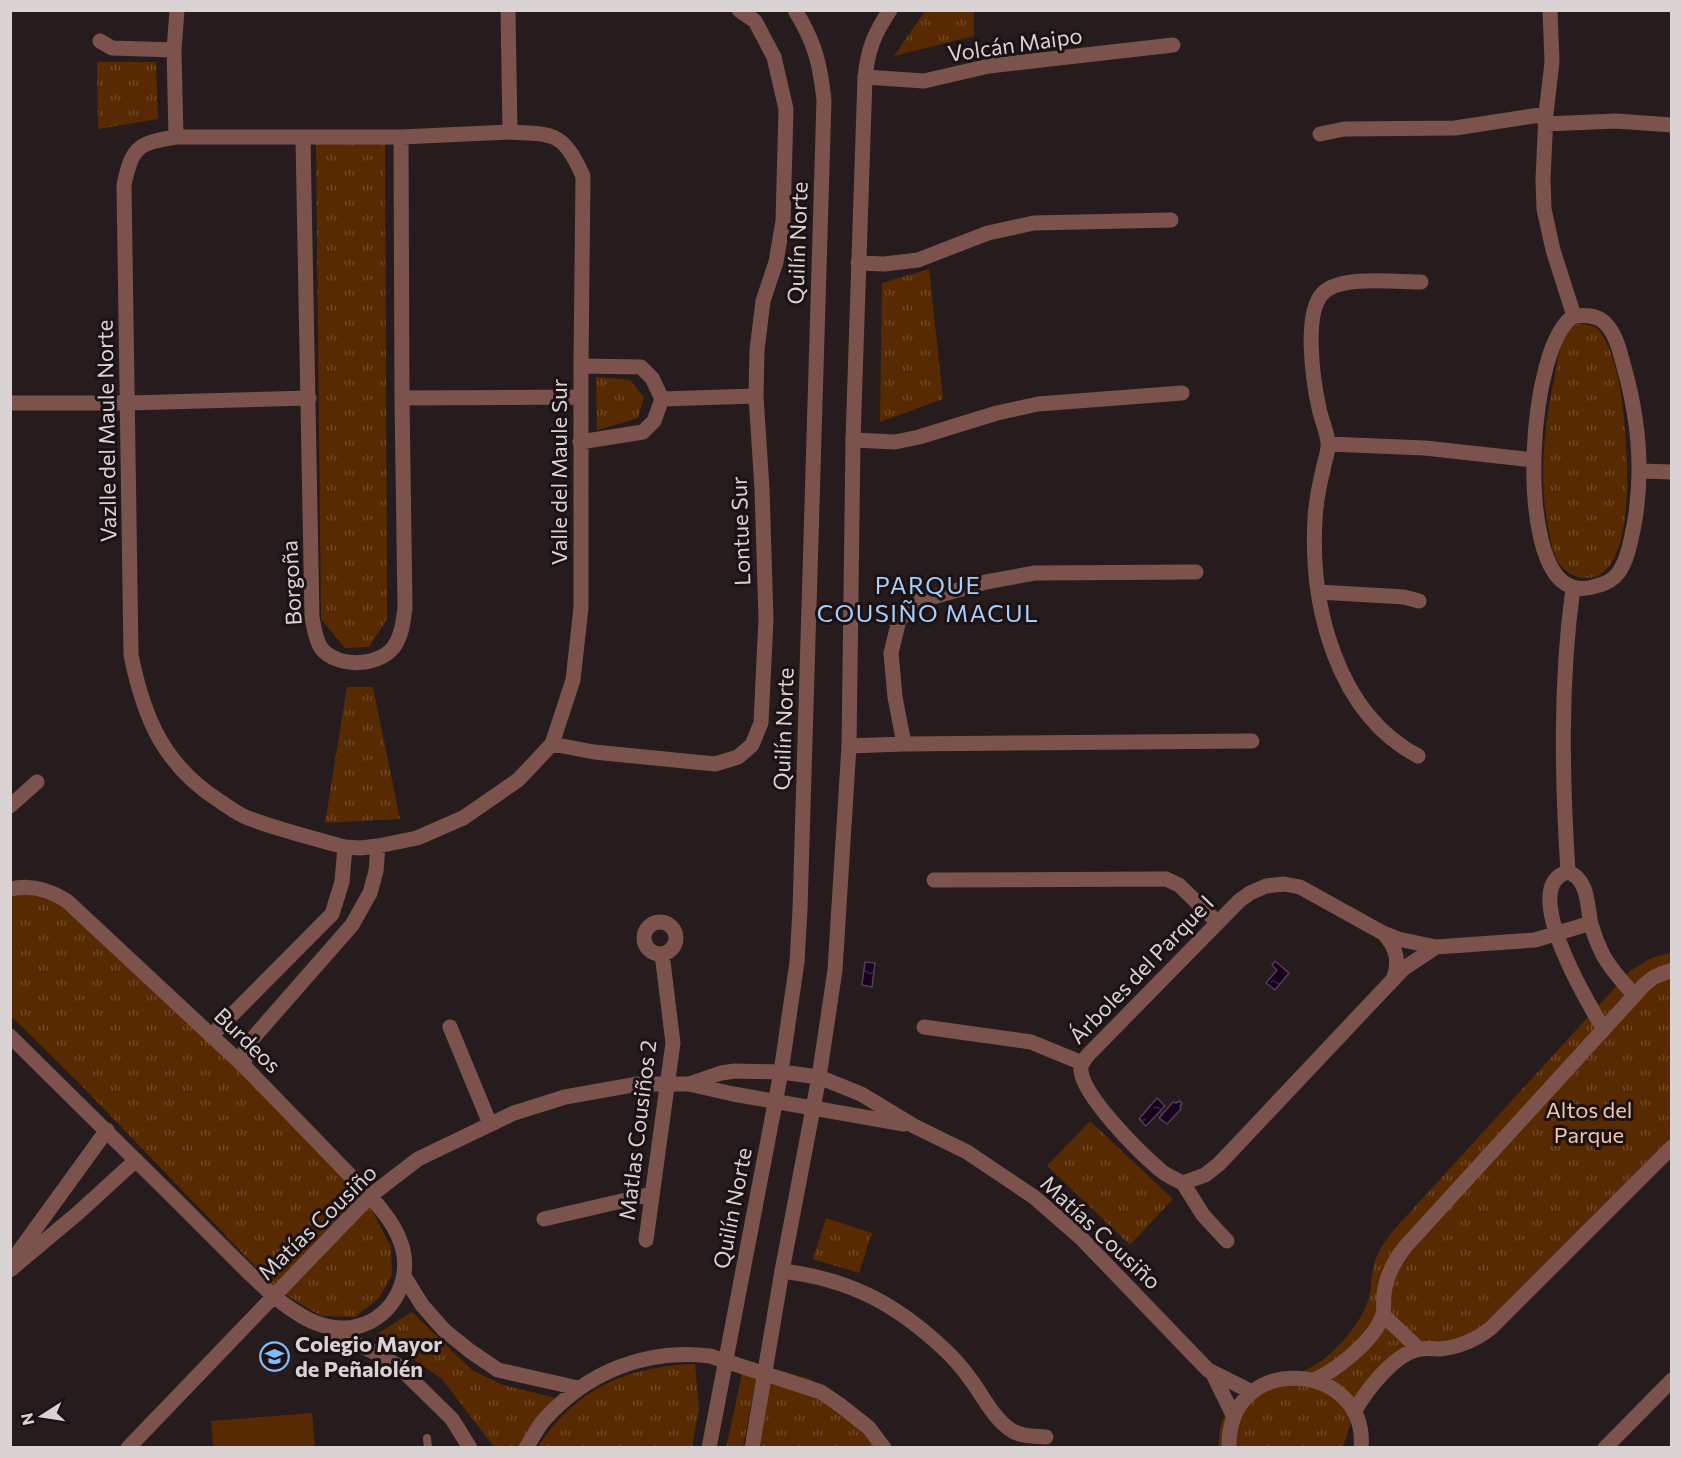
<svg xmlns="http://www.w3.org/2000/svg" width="1682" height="1458" viewBox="0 0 1682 1458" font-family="Commissioner,sans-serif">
	<defs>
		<pattern id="grass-tufts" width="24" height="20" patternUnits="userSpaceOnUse" patternTransform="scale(1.5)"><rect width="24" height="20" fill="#582a01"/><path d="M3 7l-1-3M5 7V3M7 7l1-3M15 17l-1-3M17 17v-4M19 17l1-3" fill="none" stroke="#6f4825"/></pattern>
		<pattern id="water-ripples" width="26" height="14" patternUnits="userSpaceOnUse" patternTransform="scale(1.5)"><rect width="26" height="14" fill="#19001e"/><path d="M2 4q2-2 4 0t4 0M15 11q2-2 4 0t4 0" fill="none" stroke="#3a243e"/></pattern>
	</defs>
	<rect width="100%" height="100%" fill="#261c1d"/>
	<path fill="url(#grass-tufts)" d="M 925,11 L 974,11 L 974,36 L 894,56 Z
		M 97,62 L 156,62 L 158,119 L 98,129 Z
		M 385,142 L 387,619 L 369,647 L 345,648 L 321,619 L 316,144 Z
		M 929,269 L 943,399 L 880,422 L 882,283 Z
		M 1579,323 L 1596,327 C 1621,352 1626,428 1627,462 C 1628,491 1628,581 1585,578 C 1574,578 1564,571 1558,562 C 1553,554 1551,542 1549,532 C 1538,479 1544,427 1555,375 C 1558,358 1561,331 1579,323 Z
		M 596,377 L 630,380 L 644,397 L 638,418 L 597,430 Z
		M 347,687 L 373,687 L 400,819 L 325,823 Z
		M 14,894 L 42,896 L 65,906 L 221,1049 L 368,1203 L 391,1247 L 392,1275 L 379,1298 L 355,1317 L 321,1316 L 278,1290 L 78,1082 L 11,1016 L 10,896 Z
		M 1671,953 L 1671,1138 L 1495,1327 L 1403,1362 L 1353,1416 L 1343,1447 L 1218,1448 C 1219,1440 1219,1432 1221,1425 C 1232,1388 1272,1385 1303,1371 C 1314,1367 1325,1359 1333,1351 C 1349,1336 1366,1314 1370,1293 C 1371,1287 1371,1280 1372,1274 C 1374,1258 1382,1246 1391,1233 L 1630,971 L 1651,958 Z
		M 1090,1121 L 1173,1199 L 1130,1245 L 1047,1166 Z
		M 826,1218 L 872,1233 L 859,1273 L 813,1259 Z
		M 412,1312 L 472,1370 L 503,1385 L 556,1398 L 523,1447 L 494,1447 L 442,1379 L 377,1334 Z
		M 695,1364 L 699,1409 L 692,1447 L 538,1447 C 575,1389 627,1366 695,1364 Z
		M 771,1368 L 810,1379 L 830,1391 L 883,1448 L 756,1448 Z
		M 742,1374 L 752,1374 L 756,1380 L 743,1447 L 726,1448 Z"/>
	<path fill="#582a01" d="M 312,1413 L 315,1447 L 213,1447 L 211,1421 Z"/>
	<path fill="url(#water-ripples)" stroke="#533f55" stroke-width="1.5" d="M 1275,961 L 1289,973 L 1275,990 L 1266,983 L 1277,970 L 1272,965 Z
		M 865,962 L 875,963 L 872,987 L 862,985 Z
		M 1157,1098 L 1165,1106 L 1146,1126 L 1139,1119 Z
		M 1180,1101 L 1182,1104 L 1180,1106 L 1181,1109 L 1167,1124 L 1159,1118 L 1173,1102 L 1176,1103 Z"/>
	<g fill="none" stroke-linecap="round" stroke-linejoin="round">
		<path stroke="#7c534c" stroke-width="8" d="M 427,1438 L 428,1448"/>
		<path stroke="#7c534c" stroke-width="15" d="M 508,10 L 510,132
			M 1550,10 L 1552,62 L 1546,114 L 1543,179 L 1544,209 L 1553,250 L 1574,316
			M 100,41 L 112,48 L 174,50
			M 865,77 L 924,81 L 989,66 L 1173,45
			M 1545,124 L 1616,121 L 1672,125
			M 510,132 C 556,134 563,133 583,176 L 581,366 L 581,608 L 573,680 L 552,744 L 518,780 L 463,818 L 417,838 L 378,846 L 360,848 L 345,847 C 313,838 280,830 248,818 C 239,815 230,808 221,802 C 164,766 144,719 131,655 L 124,185 C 132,147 138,143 176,137 L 401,137 Z
			M 1320,134 L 1344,129 L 1455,128 L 1546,114
			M 176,137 L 174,50 L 177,10
			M 303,138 L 312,617 C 314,627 315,639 321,648 C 337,668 377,667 393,648 C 402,636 403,622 405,608 L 402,398 L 401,137
			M 858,263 L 884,264 L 918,260 L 988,233 L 1034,223 L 1171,220
			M 1574,316 C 1585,315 1596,315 1604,322 C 1616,333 1620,352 1624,367 C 1639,420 1644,471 1634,525 C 1631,540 1628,558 1619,572 C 1614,579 1605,584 1596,586 C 1587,589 1578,590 1570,586 C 1515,565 1528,343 1574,316 Z
			M 402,398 L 581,397
			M 662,399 L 756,396
			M 10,403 L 128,403 L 309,398
			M 853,440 L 895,442 L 919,437 L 997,413 L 1038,404 L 1182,393
			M 580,442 L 643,432 L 654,421 L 662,399 L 652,378 L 641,367 L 581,366
			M 1328,444 L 1425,448 L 1534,460
			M 1640,471 L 1672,472
			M 1196,572 L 1035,573 L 986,582 L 919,601 L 899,620 L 891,653 L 895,697 L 904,744 L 1252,741
			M 1319,592 L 1404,597 L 1419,601
			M 552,744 L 594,752 L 715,764 L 738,757 L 752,745 L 761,723 L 766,619 L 762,489 L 756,396 L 757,350 L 763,301 L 776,262 L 783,221 L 786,109 L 774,57 L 755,21 L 739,10
			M 849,746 L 904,744
			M 1418,756 C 1336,713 1310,605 1315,519 C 1316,502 1319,486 1323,470 C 1324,462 1329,451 1328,443 C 1327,431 1321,419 1319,408 C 1313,381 1303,313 1323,293 C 1341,275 1397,282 1421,282
			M 10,806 L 37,782
			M 1568,872 C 1562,777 1560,682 1573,588
			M 1568,872 C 1517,885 1588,1003 1603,1028
			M 1568,872 C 1589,879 1587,907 1591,924 C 1594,935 1598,945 1603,955 C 1611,970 1623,982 1634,995
			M 934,880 L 1166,879 L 1179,885 L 1217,922
			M 10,889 C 31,884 50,890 67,901 L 245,1067 L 370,1196 C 384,1212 398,1229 403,1250 C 412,1289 383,1329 342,1328 C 321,1328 305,1319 288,1307 C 273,1297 260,1283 247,1271 C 224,1248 202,1226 179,1203 C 123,1147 66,1092 10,1036
			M644 938a16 16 0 1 1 32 0a16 16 0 1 1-32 0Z
			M 1384,934 C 1397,948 1400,962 1393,980
			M 1436,947 L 1403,969 L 1219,1164 L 1205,1175 L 1183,1183 C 1175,1179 1165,1175 1159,1169 C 1138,1151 1084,1097 1081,1071 C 1080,1064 1084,1060 1088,1055 L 1239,901 L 1250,893 L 1266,886 L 1284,884 L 1300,887 L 1383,933 L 1398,939 L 1436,947 L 1535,940 L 1591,923
			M 450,1027 L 490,1124
			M 924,1027 L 1031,1042 L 1082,1063
			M 211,1036 L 332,914 L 342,882 L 345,847
			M 245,1067 L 244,1055 L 246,1046 L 352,925 L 370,893 L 376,871 L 378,846
			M 689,1084 L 733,1094 L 904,1124
			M 1183,1183 L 1203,1215 L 1227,1241
			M 544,1219 L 652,1194
			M 646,1240 L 673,1043 L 662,954
			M 12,1261 L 107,1130
			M 10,1270 L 78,1213 L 136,1160
			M 782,1271 C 849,1279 895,1303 944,1349 C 954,1358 963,1369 971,1380 C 983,1396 993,1418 1011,1430 C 1021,1437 1034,1436 1046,1437
			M 404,1276 L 422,1305 L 444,1330 L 470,1351 L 498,1370 L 578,1388
			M 1383,1315 L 1419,1349
			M 330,1331 L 380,1355 L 398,1366 L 452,1419 L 470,1448
			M 1212,1372 L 1234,1417
			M 1314,1380 C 1337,1370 1373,1341 1382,1317 C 1385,1310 1383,1301 1384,1294 C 1386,1276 1394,1261 1405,1247 L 1644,985 L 1654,977 L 1672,970
			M 1354,1412 C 1366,1391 1395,1352 1421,1349 C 1427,1348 1434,1349 1440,1349 C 1459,1347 1476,1340 1491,1328 L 1672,1147
			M 128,1448 L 370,1196 L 418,1159 L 514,1113 L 565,1097 L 638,1084 L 689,1084 L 721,1073 L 735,1071 L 781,1072 L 819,1077 L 861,1094 L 914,1126 L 967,1152 L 1034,1197 L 1081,1238 L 1208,1370 L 1252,1392
			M 526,1448 C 532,1439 537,1428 544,1420 C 587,1372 646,1348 710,1356 L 821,1392 L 840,1405 L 869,1428 L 884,1448
			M 1229,1448 C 1227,1349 1369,1361 1361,1448
			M 1605,1448 L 1672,1380"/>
		<path stroke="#7c534c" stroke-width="15" d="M 709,1448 L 781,1072 L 797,962 L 800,909 L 824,100 C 820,63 815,43 795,10
			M 752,1448 L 782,1271 L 819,1077 L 835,970 L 849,746 L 853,440 L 865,77 C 868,49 874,34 890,10"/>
	</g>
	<defs>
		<symbol id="school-ring" viewBox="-11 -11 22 22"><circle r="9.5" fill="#1c1214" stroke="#82bcfa" stroke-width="1.5"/><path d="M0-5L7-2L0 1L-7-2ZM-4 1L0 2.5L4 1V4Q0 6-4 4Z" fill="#82bcfa"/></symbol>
	</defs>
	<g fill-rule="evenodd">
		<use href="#school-ring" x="258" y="1340" width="33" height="33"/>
	</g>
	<g text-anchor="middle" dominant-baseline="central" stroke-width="6" stroke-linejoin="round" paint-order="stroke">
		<g font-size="22" fill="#dad3d4" stroke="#1c1214">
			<text transform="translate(1015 44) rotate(-8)">Volcán Maipo</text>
			<text transform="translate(797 243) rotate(-88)">Quilín Norte</text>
			<text transform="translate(106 431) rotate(-91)">Vazlle del Maule Norte</text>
			<text transform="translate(558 472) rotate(-90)">Valle del Maule Sur</text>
			<text transform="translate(740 531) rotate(-92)">Lontue Sur</text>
			<text transform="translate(291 583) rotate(-93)">Borgoña</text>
			<text transform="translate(783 729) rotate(-88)">Quilín Norte</text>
			<text transform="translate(1141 969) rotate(-46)">Árboles del Parque I</text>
			<text transform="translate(248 1040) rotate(44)">Burdeos</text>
			<text transform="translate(637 1130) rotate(-83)">MatIas Cousiños 2</text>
			<text transform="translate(732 1208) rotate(-79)">Quilín Norte</text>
			<text transform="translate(317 1222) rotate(-44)">Matías Cousiño</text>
			<text transform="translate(1101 1232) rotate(43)">Matías Cousiño</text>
		</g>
		<g font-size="22" fill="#f1c6aa" stroke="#1c1214">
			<text x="1589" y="1109">Altos del<tspan x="1589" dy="25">Parque</tspan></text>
		</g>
		<g font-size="22" font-weight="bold" fill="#dad3d4" stroke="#1c1214" text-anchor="start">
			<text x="295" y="1343">Colegio Mayor<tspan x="295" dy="25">de Peñalolén</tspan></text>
		</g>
		<g font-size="24" letter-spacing="1.5" fill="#a4cffe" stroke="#1c1214">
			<text x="928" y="584">PARQUE<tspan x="928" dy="28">COUSIÑO MACUL</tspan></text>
		</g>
	</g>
	<rect width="1682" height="1458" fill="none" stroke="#dad3d4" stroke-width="24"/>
	<g transform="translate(42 1416) rotate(258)" stroke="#1c1214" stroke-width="4.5" paint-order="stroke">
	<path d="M0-4.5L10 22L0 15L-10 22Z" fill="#dad3d4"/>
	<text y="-9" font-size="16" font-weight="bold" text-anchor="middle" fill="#dad3d4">N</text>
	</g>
</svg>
